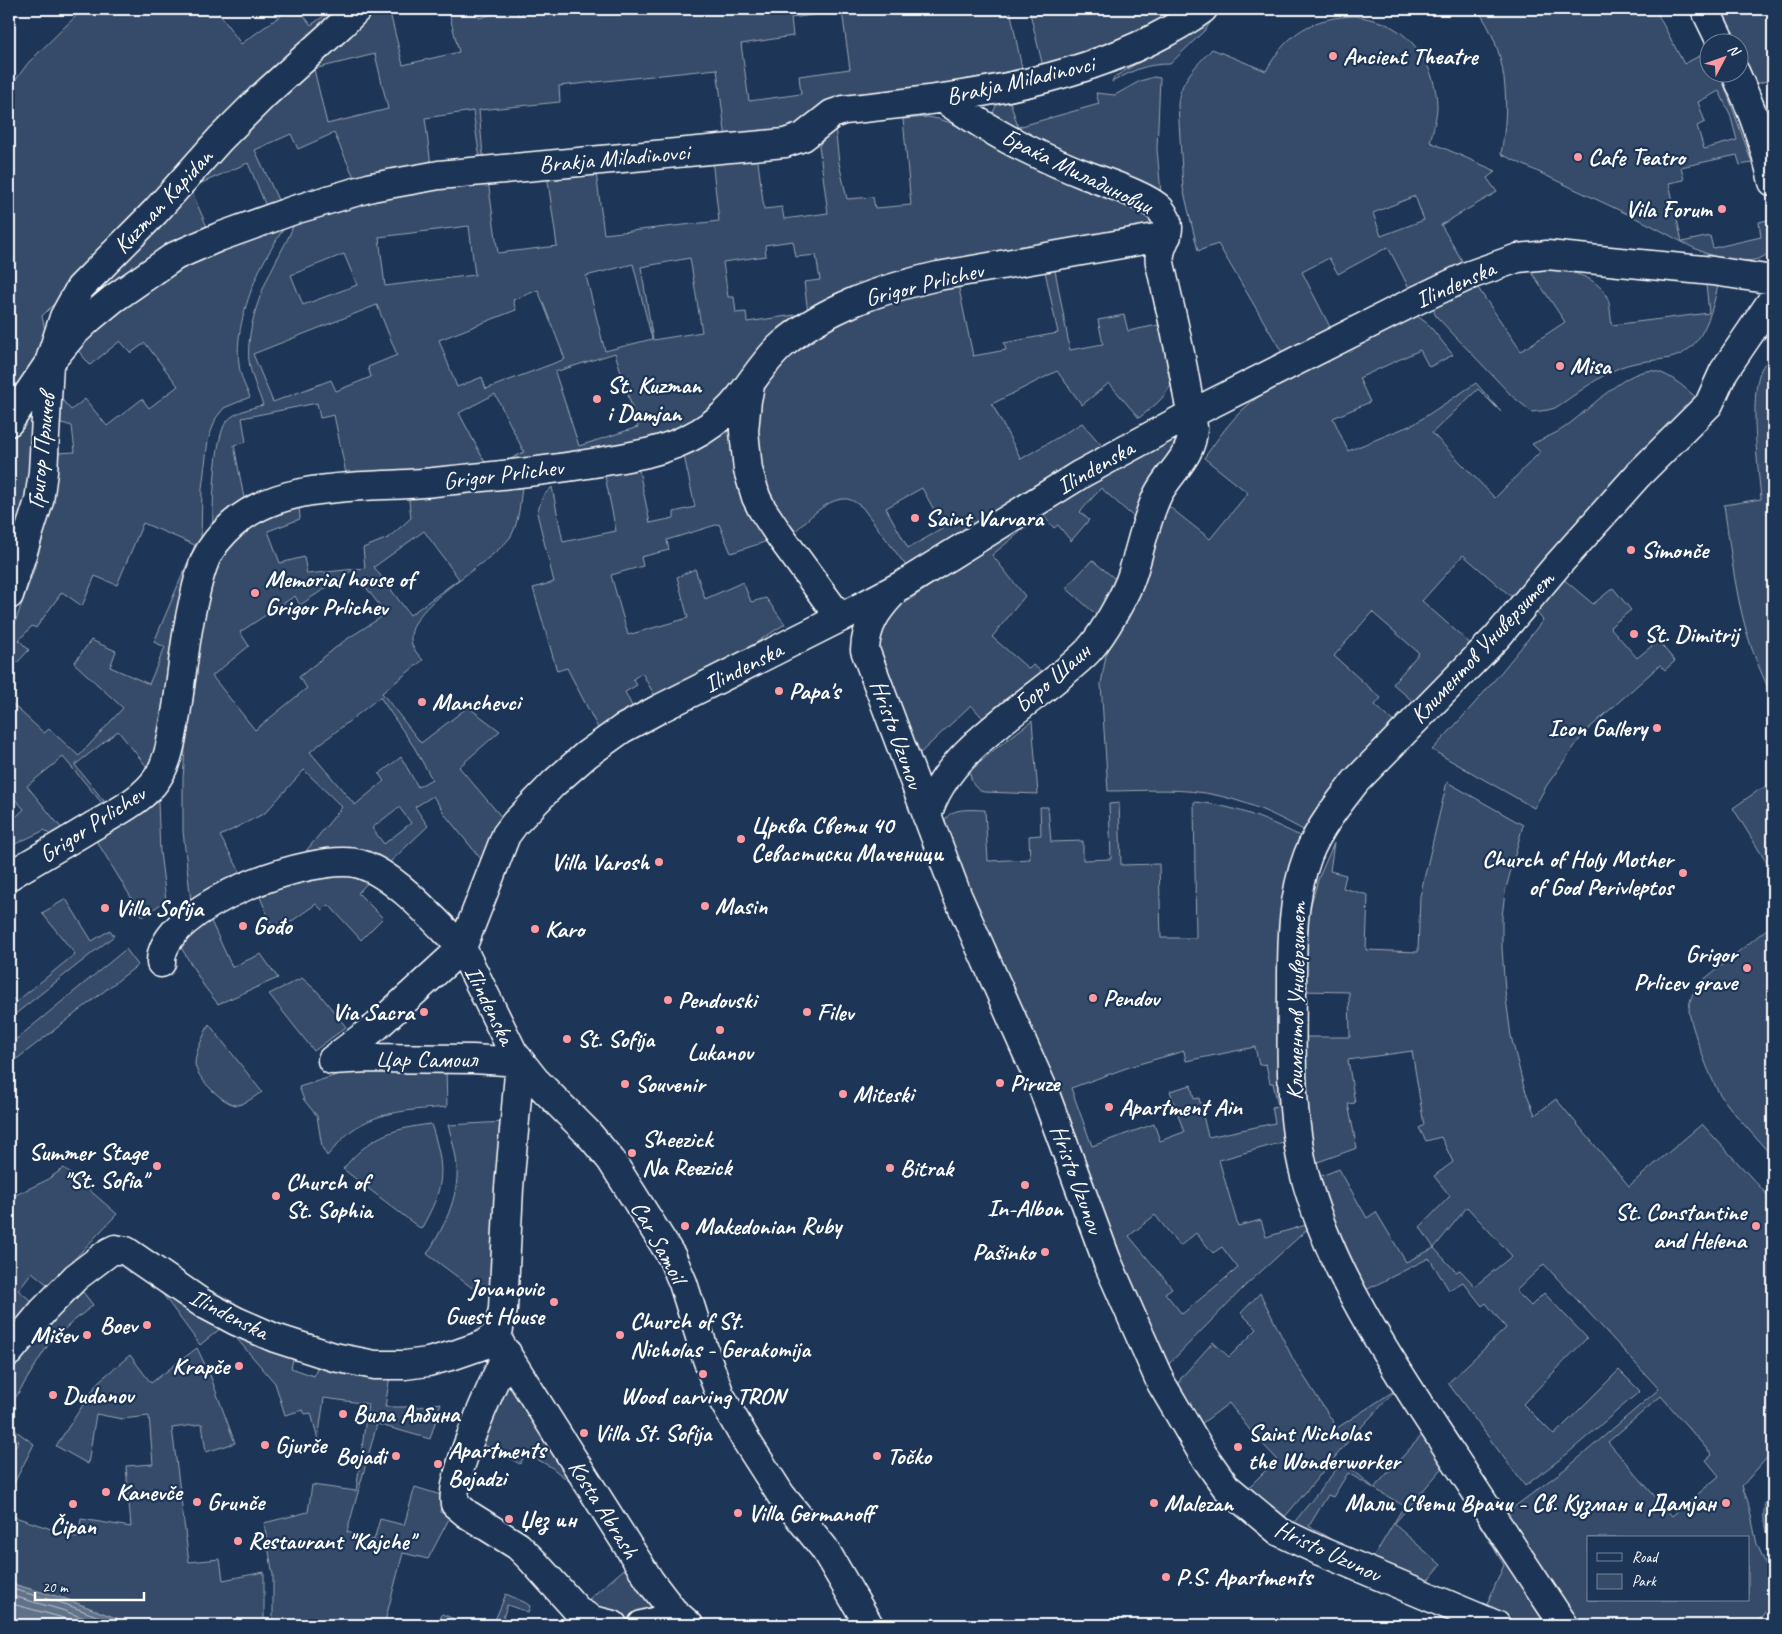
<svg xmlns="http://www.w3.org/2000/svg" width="1782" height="1634" viewBox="0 0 1782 1634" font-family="Caveat,sans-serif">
	<rect width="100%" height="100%" fill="#1d3557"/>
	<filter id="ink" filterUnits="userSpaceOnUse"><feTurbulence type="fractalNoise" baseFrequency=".02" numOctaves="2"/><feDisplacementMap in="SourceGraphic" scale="10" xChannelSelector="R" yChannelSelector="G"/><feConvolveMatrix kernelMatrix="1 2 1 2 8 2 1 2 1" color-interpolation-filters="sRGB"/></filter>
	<g filter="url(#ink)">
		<path fill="#364b69" stroke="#9aa5b4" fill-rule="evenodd" d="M 83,9 L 216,9 L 241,44 L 290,9 L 299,9 L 311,25 L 334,9 L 346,9 L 42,316 L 45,330 L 43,352 L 9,404 L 9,89 L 28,63 Z
			M 367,9 L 389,9 L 403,65 L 459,52 L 448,9 L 476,9 L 479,18 L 511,9 L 516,9 L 518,15 L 538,9 L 1010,9 L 1022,69 L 914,89 L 838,99 C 820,106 811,124 793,131 L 726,139 L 717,69 L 559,86 L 560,102 L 479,110 L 484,166 L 481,166 L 473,111 L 425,118 L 432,173 L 373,180 L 357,184 L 334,133 L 298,149 L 291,134 L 255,150 L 279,202 L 314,187 L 319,197 L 268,211 L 248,163 L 190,188 L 211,236 C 180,246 152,262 126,281 C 107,294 90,310 71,322 C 87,286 127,253 154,225 C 182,195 207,163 235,134 C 276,90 326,54 367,9 ZM 842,11 L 850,69 L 799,76 L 801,94 L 749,101 L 741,44 L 793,36 L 791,18 ZM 375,54 L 388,109 L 327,124 L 314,69 Z
			M 1029,9 L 1172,9 L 1174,12 L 1178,9 L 1189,9 L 1044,71 Z
			M 1218,9 L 1221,9 L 1204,31 L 1170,64 C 1145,64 1134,70 1112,82 L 1114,77 L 1189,33 Z
			M 1477,9 L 1655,9 L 1684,64 L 1709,51 L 1710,72 L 1720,73 L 1752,163 L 1740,165 L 1737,155 L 1681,167 L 1684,180 L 1669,183 L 1682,242 L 1710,236 L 1713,248 L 1761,237 L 1759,222 L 1771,219 C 1773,231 1777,247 1766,255 C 1756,263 1738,261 1725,259 C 1698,254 1668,233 1642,221 C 1596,199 1548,177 1501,154 C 1510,104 1508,51 1477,9 ZM 1719,91 L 1730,114 L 1737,140 L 1704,149 L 1697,126 L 1705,122 L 1698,102 Z
			M 1720,9 L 1728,9 L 1730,13 L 1738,9 L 1773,9 L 1773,79 L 1756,84 L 1740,49 L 1740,42 L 1736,42 Z
			M 1356,16 C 1366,18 1376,20 1386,24 C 1417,38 1436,71 1437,105 C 1437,117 1433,130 1430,142 L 1496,171 L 1487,178 L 1497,192 L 1441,225 L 1464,264 L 1409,288 L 1388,247 L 1338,274 L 1329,258 L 1302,272 L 1331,329 L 1283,354 L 1218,244 L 1198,251 L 1183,188 L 1178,105 C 1179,81 1197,65 1212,49 L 1266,71 C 1287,33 1312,17 1356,16 ZM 1415,196 L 1424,220 L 1381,236 L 1373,213 Z
			M 1154,77 L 1160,78 L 1157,149 L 1161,193 L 1022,135 L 993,115 C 994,105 1001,101 1009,98 L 1018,127 L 1099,104 L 1096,93 L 1115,95 L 1140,81 Z
			M 928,117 C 956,121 980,137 1004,151 C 1019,159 1035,167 1052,174 C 1080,185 1131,196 1153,218 L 1153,223 L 1150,226 C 1068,240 985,250 905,274 C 864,287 822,302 787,328 C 744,359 727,417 675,436 C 650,446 621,449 594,454 C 560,460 525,466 491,470 C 475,472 459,472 443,473 C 411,474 379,476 347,478 L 334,415 L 320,418 L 317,403 L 242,418 L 246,442 L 234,445 L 244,498 L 300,487 C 267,497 235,508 213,536 C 212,515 214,435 227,421 C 235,412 251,408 263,405 C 258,391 251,376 249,361 C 246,332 259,295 272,269 C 280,252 291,236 296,217 L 379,195 L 410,190 L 488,181 L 498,253 L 557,246 L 547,174 L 596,172 L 604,234 L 719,221 L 712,159 L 757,154 L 764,209 L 782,207 L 784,219 L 828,213 L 819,146 L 826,136 L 835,126 L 839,163 L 847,199 L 873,197 L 875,208 L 911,205 L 903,119 ZM 469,226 L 475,275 L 385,286 L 379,237 ZM 793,241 L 796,257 L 816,255 L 820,280 L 804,282 L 808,313 L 747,322 L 746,312 L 736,313 L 734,297 L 728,297 L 723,262 L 766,256 L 765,245 ZM 344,254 L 357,285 L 303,305 L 291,275 ZM 690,258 L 702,332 L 653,340 L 641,267 ZM 633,264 L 652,339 L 605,351 L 586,276 ZM 538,290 L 565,359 L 486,389 L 482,377 L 457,387 L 439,340 L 516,310 L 513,300 ZM 377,305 L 397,355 L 368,367 L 371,377 L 336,391 L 331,380 L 273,402 L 253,354 ZM 615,353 L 638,427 L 579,446 L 555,372 ZM 495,394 L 524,452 L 489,470 L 459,413 Z
			M 284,227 C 276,242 266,256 259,271 C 247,299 235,334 239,364 C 240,376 245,386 250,397 L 224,408 L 216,418 L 208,440 L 202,489 L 201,541 L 165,719 L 153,758 L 147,767 L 118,731 L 75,765 L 104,801 L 102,803 L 63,757 L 27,786 L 63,830 L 53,838 L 45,830 L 9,847 L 9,824 L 24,809 L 9,793 L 9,701 L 44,733 L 49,729 L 79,756 L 123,708 L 74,663 L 91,640 L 116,651 L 110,667 L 149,684 L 165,647 L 154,642 L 195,545 L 143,523 L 117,585 L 95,576 L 82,606 L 62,592 L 36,628 L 32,626 L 19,640 L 29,650 L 9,671 L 9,639 L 34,570 L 48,518 L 56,453 L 75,452 L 72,426 L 55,421 L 58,395 L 71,410 L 85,399 L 107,426 L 142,399 L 149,408 L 178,386 L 145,343 L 131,353 L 120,341 L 90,365 L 76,348 L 165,268 Z
			M 1528,267 C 1553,269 1592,270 1606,295 C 1611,303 1610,316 1612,325 L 1709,313 L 1706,284 L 1718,285 C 1712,312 1702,352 1670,358 C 1653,361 1637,361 1621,367 C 1597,377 1577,394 1555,408 L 1548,410 L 1532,412 L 1512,396 L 1436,316 L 1434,312 L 1435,308 L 1440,304 L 1478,288 L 1521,351 L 1565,322 Z
			M 1055,270 L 1070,350 L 1103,344 L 1098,320 L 1124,315 L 1128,331 L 1163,324 L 1171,384 C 1165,399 1151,408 1139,418 L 1109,383 L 1082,405 L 1057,371 L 992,404 L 1021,459 L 1082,423 L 1104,448 L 950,539 L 907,567 L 862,507 C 857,504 851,498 844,499 C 825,499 803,524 790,537 L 778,520 L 756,461 L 759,388 L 791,352 L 859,310 L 958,284 L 973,356 L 1006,350 L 1004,343 L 1058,333 L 1045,271 ZM 922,488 L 944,528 L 908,548 L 886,508 Z
			M 1416,315 L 1428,324 L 1453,355 L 1429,367 L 1420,350 L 1359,378 L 1370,402 L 1333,418 L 1348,451 L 1414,424 L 1476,383 L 1501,412 L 1478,389 L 1432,433 L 1495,498 L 1540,452 L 1532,444 C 1544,438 1559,433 1569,424 C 1589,410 1629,366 1655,371 C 1672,375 1686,389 1699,400 L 1514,599 L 1463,555 L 1422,601 L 1473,646 L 1416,704 L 1393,684 L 1419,653 L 1372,612 L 1334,656 L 1381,698 L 1375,705 L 1397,725 L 1309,833 C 1281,818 1252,803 1220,796 C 1184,787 1145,791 1108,791 L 1101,684 L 1106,655 L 1127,616 L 1167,505 L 1210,539 L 1248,493 L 1204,458 C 1225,429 1236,411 1267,391 Z
			M 1768,361 L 1773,361 L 1773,699 C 1766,683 1758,666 1752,649 C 1736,603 1731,553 1724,505 L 1761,499 C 1759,473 1745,374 1768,361 Z
			M 38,389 L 36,470 L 9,572 L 9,438 Z
			M 738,410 L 774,539 L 731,553 L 719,524 L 667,540 L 669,550 L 641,557 L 643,566 L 611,575 L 628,635 L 688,618 L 677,577 L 695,569 L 705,599 L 743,582 L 751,602 L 766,598 L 785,624 L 743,651 L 656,698 L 642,673 L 633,679 L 637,685 L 625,692 L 634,710 L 600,732 L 567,668 L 557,671 L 533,588 L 554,582 L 537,513 L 543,496 L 552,487 L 563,542 L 616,531 L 605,476 L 637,461 L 650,523 L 674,518 L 674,512 L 695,507 L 683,451 Z
			M 1173,436 L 1180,437 L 1137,520 L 1101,488 L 1080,512 L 1089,520 L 1071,541 L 1058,525 L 1054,528 L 1042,514 L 992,555 L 1025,596 L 992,637 L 1029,669 L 1033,665 L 1045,674 L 988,724 L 971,705 L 915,758 L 875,648 L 888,614 L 1053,504 Z
			M 523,480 C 520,498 520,521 511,536 C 493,564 400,607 412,645 C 414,650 419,656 423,660 L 382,693 L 421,743 L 468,707 L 500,731 L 459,767 L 504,820 L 485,864 L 446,816 L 433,796 L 415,807 L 428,826 L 389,863 L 334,849 L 306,851 L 342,807 L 304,770 L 265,813 L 220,836 L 242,875 L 191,902 L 183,831 L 183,779 L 185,749 L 197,675 L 200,621 L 212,570 L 240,528 L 299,503 L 300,519 L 268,531 L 280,563 L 304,557 L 307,574 L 365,568 L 363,548 L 388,538 L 411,518 L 408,492 ZM 424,531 L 459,579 L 410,615 L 374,567 ZM 353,570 L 386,614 L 344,641 L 299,677 L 307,688 L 255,730 L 212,676 L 249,646 L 240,632 L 295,596 L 300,605 ZM 380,697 L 414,747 L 432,779 L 418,787 L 401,757 L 379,774 L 384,781 L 355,805 L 310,752 ZM 399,807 L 411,823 L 384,844 L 372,828 Z
			M 1092,560 L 1119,582 L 1099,617 L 1066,588 Z
			M 1561,577 L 1593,604 L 1613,588 L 1631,610 L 1610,627 L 1637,658 L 1658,641 L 1675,661 L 1665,670 L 1660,665 L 1584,733 L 1547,785 L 1534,808 L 1432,750 C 1472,708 1508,665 1543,620 L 1532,607 Z
			M 1032,721 L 1038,794 L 984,792 C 975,790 971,782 970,773 L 973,769 L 995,749 Z
			M 1447,782 L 1523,825 L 1505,892 L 1502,917 L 1502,948 L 1505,991 L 1511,1036 L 1523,1084 L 1535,1115 L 1556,1099 L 1629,1186 L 1702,1124 L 1773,1201 L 1773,1451 L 1742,1486 L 1748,1502 L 1757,1544 L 1773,1581 L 1773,1603 L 1772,1602 L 1756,1625 L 1577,1625 L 1502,1516 L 1573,1463 L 1659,1389 L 1544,1264 L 1516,1291 L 1531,1306 L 1544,1293 L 1587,1338 L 1523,1404 L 1554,1435 L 1619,1370 L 1640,1391 L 1567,1454 L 1525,1486 L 1448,1383 L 1506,1328 L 1486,1303 L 1482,1306 L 1463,1282 L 1449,1290 L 1429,1258 L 1366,1290 L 1338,1235 L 1316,1178 L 1339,1169 L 1367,1218 L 1376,1212 L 1406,1262 L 1434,1248 L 1420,1227 L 1450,1196 L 1434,1176 L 1453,1162 L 1441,1137 L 1426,1141 L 1419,1128 L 1424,1125 L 1412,1051 L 1348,1060 L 1355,1103 L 1348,1104 L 1357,1148 L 1312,1164 L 1309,1138 L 1303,1037 L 1350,1037 L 1349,992 L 1303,991 L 1309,911 L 1319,877 L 1334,843 L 1330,871 L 1346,875 L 1343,888 L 1368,895 L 1366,950 L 1418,952 L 1420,896 ZM 1467,1207 L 1512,1256 L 1475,1286 L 1460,1270 L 1456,1272 L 1434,1248 ZM 1661,1396 L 1712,1455 L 1706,1460 L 1719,1476 L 1672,1516 L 1608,1442 ZM 1588,1538 L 1748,1538 L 1748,1600 L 1588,1600 Z
			M 1773,783 L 1773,873 L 1733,808 L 1759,790 Z
			M 158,802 L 160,852 L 166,900 L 143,917 L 96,840 Z
			M 1194,802 C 1235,805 1270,821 1306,839 L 1297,861 L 1311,1226 L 1245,1286 L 1165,1368 L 1002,972 L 944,824 C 947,806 971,810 985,810 L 988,861 L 1030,859 L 1029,836 L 1041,835 L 1040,807 L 1048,807 L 1051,842 L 1083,841 L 1083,860 L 1111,859 L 1109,804 L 1119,803 L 1121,865 L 1159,864 L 1161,938 L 1196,938 ZM 1255,1047 L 1259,1065 L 1266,1064 L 1270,1083 L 1273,1083 L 1278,1106 L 1272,1107 L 1275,1123 L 1208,1137 L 1199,1098 L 1194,1099 L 1191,1085 L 1170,1091 L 1184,1132 L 1160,1141 L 1154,1124 L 1092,1146 L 1071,1088 L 1132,1066 L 1184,1051 L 1186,1061 ZM 1283,1142 L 1306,1225 L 1266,1237 L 1261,1220 L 1238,1226 L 1219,1160 ZM 1155,1215 L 1180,1246 L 1196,1233 L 1213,1253 L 1222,1247 L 1238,1268 L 1182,1314 L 1165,1293 L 1172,1288 L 1129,1236 Z
			M 328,875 L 351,875 L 370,880 L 358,893 L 383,918 L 361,940 L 329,905 L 322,910 L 316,904 L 275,933 L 260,897 L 279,889 Z
			M 66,899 L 92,941 L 110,930 L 114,936 L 9,1019 L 9,994 L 16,1002 L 75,954 L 42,913 Z
			M 210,919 L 232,967 L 261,954 L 278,978 L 218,1004 L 204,986 L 179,944 Z
			M 1773,924 L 1773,1158 C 1757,1138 1733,1114 1719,1093 C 1711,1079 1690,1026 1689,1010 C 1689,1001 1693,993 1697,985 Z
			M 126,949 L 138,965 L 9,1065 L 9,1045 Z
			M 302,978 L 318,992 L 346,1027 L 314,1051 L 269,994 Z
			M 209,1024 L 262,1092 C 255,1096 247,1103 238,1105 C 225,1106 196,1078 195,1064 C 195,1051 204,1036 209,1024 Z
			M 446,1068 L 447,1107 C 415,1110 379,1110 351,1131 C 342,1138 335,1148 327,1156 L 322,1147 L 317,1116 L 304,1100 L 299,1087 L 346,1072 Z
			M 506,1122 L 492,1290 L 471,1287 L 427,1254 C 443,1229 459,1198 457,1167 C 456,1153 452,1139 448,1125 Z
			M 431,1124 C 446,1170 445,1187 421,1229 L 343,1169 C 369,1137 390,1129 431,1124 Z
			M 64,1168 L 117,1214 L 49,1286 L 32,1272 L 18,1290 L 35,1304 L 9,1336 L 9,1198 L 45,1181 Z
			M 150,1277 L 226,1324 L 200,1345 Z
			M 83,1292 L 93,1305 L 69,1325 L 48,1345 L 9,1408 L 9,1363 L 45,1324 Z
			M 1260,1293 L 1294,1361 L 1337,1428 L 1397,1389 L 1351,1438 L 1283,1519 L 1248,1488 L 1277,1459 L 1253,1434 L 1229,1403 L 1197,1427 C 1190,1413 1174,1393 1181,1378 L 1213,1342 L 1229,1357 L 1257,1329 L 1241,1313 Z
			M 231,1332 L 294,1356 L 291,1368 L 314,1376 L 319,1363 L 390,1376 L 385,1407 L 419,1407 L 441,1403 L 430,1439 L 377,1424 L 347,1532 L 374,1540 L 380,1519 L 404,1525 L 415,1487 L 444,1496 L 440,1512 L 450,1517 L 428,1559 L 403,1553 L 384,1625 L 291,1625 L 287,1623 L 276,1622 L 273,1625 L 273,1575 L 264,1523 L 308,1512 L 312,1485 L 356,1491 L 368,1404 L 324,1398 L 318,1440 L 311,1413 L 305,1414 L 303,1410 L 285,1415 L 275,1383 Z
			M 197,1348 L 210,1375 L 235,1443 L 206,1452 L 202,1424 L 172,1428 L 189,1562 L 220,1559 L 223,1580 L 264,1572 L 264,1625 L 134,1625 L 66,1599 L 9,1583 L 9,1515 L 78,1538 L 81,1519 L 131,1527 L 126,1466 L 153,1464 L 149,1416 L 122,1419 L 96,1414 L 88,1464 L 56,1446 L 98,1382 L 130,1355 L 151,1383 Z
			M 507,1380 L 583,1492 L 551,1467 L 526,1453 L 520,1464 L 479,1442 Z
			M 9,1426 L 34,1444 L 9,1493 L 9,1454 L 19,1441 L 9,1433 Z
			M 1424,1433 L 1446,1464 L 1394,1524 L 1441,1565 L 1424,1585 L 1370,1563 L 1292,1525 L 1343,1461 L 1374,1488 ZM 1348,1473 L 1404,1506 L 1370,1563 L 1309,1526 L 1328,1495 L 1333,1497 Z
			M 1773,1484 L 1773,1555 C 1764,1529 1758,1508 1773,1484 Z
			M 1481,1518 L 1545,1622 L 1546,1625 L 1519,1625 L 1484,1611 L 1504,1565 L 1478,1522 Z
			M 629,1565 L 651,1602 L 652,1607 C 634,1631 603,1613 582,1605 Z
			M 506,1594 L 526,1603 L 530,1606 L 528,1612 L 507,1605 L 501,1625 L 493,1625 Z
			M 442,1614 L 469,1625 L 438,1625 Z"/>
		<path fill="#617289" stroke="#a0aab8" d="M 9,1583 L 66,1599 L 134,1625 L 9,1625 Z"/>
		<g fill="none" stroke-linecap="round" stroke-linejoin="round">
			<path stroke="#c0c7d0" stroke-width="1" d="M 9,1588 L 65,1604 L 120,1625
				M 9,1595 L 62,1610 L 102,1625
				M 9,1603 L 60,1617 L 82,1625"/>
			<defs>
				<path id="minor" d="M 1705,9 L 1721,42
					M 1735,72 C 1751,107 1765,145 1773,182
					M 49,363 L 74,333 L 90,318 L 113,299 L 175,256 L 219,237 L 294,210 L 372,187 L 439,175 L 785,143 L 803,137 L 832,114 L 844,110 C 947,99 1056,87 1151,40 C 1169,31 1187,21 1203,9
					M 750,386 L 747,400 L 744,431 L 748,470 L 756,497 L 762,509 L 780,536 L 840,618
					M 9,422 L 49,363 L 64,317 L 80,288 L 155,212 L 220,139 L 264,95 L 341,25 L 357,9
					M 892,594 C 876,611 866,626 865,650 L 957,895 L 1044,1091 L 1107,1261 L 1161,1383 L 1204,1456 L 1226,1487 L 1280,1532 L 1320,1551 L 1496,1625
					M 9,595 L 39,501 L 43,472 L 49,364
					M 927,817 C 944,747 1040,700 1088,651 C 1103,635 1127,593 1133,572 C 1141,546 1146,519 1158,494 C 1170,471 1193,456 1193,428 C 1192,414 1188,399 1186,385 C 1179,344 1169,304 1160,263 C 1156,241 1180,234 1160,209 C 1148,196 1104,182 1086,175 C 1065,167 1045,158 1025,148 C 996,134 969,116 942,98
					M 9,876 C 37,859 65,843 93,826 C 114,814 138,802 153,784 C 168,766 171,743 175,720 C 182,680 184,639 194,599 C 197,585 200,571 206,558 C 212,545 222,534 233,524 C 284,479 370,489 434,482 C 505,475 577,468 647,453 C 684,444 716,428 740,397 C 754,379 765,360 782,345 C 826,307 882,289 938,276 L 1167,236
					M 161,963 C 159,907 314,851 360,864 C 396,875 436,922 462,948 L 377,1026 L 332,1060
					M 332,1060 L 367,1058 L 473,1059 L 520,1062
					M 499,1342 L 650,1581 L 673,1611 L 689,1625
					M 9,1352 L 43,1311 L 76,1277 L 109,1252 L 115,1249 L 126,1251 L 202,1303 L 236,1321 L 275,1338 L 334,1357 L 375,1365 L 405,1365 L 428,1362 L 454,1355 L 483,1345 L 498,1333 L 503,1309 L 509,1188 L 520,1062
					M 507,1353 C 494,1382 449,1476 455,1504 L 467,1514 L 518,1546 L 532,1560 L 579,1612 L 593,1620 L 613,1625
					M 642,1625 L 657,1621 L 673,1611
					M 869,1625 L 824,1548 L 781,1495 L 747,1442 L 720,1395 L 706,1356 L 683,1283 L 672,1257 L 611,1160 L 588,1133 L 535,1080 L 513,1052 L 462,948 L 506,835 L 515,823 L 554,783 L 586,755 L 622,729 L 659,709 L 840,618 L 904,584 L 1081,474 L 1191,414 L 1415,301 L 1470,275 L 1518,258 L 1547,255 L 1713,271 L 1773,280
					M 1564,1625 C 1525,1567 1487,1508 1448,1449 C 1393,1365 1331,1274 1305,1176 C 1290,1117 1291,1054 1292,994 C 1292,948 1291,899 1308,855 C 1319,828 1338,804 1356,781 L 1497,637 L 1555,568 L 1638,475 L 1709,404 L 1724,371 L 1773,299"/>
			</defs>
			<use href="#minor" stroke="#fff" stroke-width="31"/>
			<use href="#minor" stroke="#1d3557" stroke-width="28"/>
		</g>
	</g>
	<g fill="#ff9aa2" stroke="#1d3557" stroke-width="2">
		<circle cx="1333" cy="56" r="5"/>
		<circle cx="1578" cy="157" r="5"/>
		<circle cx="1722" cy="209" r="5"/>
		<circle cx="1560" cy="366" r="5"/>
		<circle cx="597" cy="399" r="5"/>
		<circle cx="915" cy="518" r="5"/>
		<circle cx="1631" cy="550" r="5"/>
		<circle cx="255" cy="593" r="5"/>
		<circle cx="1634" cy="634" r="5"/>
		<circle cx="779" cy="691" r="5"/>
		<circle cx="422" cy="702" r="5"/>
		<circle cx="1657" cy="728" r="5"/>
		<circle cx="741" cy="839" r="5"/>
		<circle cx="659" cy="862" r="5"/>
		<circle cx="1683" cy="873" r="5"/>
		<circle cx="705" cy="906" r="5"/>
		<circle cx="105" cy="908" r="5"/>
		<circle cx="243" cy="926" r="5"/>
		<circle cx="535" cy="929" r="5"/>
		<circle cx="1747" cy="968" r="5"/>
		<circle cx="1093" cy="998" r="5"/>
		<circle cx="668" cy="1000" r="5"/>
		<circle cx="424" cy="1012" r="5"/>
		<circle cx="807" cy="1012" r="5"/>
		<circle cx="720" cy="1030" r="5"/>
		<circle cx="567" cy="1039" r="5"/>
		<circle cx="1000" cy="1083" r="5"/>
		<circle cx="625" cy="1084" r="5"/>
		<circle cx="843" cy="1094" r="5"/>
		<circle cx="1109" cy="1107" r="5"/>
		<circle cx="632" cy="1153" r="5"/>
		<circle cx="157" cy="1166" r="5"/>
		<circle cx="890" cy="1168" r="5"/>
		<circle cx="1025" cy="1185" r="5"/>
		<circle cx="276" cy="1196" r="5"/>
		<circle cx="685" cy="1226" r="5"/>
		<circle cx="1756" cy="1226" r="5"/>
		<circle cx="1045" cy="1252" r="5"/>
		<circle cx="554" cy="1302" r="5"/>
		<circle cx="147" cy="1325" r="5"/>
		<circle cx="87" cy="1335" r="5"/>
		<circle cx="620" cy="1335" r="5"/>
		<circle cx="239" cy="1366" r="5"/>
		<circle cx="703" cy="1374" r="5"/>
		<circle cx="53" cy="1395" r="5"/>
		<circle cx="343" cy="1414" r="5"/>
		<circle cx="584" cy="1433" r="5"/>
		<circle cx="265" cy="1445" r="5"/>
		<circle cx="1238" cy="1447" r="5"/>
		<circle cx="396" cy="1456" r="5"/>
		<circle cx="877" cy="1456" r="5"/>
		<circle cx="438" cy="1464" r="5"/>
		<circle cx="106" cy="1492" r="5"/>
		<circle cx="197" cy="1502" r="5"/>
		<circle cx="1154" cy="1503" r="5"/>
		<circle cx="1726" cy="1503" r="5"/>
		<circle cx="73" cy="1504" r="5"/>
		<circle cx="738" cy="1513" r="5"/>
		<circle cx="509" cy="1519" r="5"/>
		<circle cx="238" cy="1541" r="5"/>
		<circle cx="1166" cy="1577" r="5"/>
	</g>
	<g text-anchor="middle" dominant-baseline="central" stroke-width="4.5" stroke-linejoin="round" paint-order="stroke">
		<g font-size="24" font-weight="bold" fill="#fff" stroke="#1d3557" text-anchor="start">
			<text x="1343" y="56">Ancient Theatre</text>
			<text x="1588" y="157">Cafe Teatro</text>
			<text x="1712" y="209" text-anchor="end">Vila Forum</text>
			<text x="1570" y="366">Misa</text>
			<text x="607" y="385">St. Kuzman<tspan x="607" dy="28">i Damjan</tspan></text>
			<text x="925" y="518">Saint Varvara</text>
			<text x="1641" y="550">Simonče</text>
			<text x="265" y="579">Memorial house of<tspan x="265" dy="28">Grigor Prlichev</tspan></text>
			<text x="1644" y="634">St. Dimitrij</text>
			<text x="789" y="691">Papa's</text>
			<text x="432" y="702">Manchevci</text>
			<text x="1647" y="728" text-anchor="end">Icon Gallery</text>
			<text x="751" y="825">Црква Свети 40<tspan x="751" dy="28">Севастиски Маченици</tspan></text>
			<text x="1673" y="859" text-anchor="end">Church of Holy Mother<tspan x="1673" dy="28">of God Perivleptos</tspan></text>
			<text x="649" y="862" text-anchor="end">Villa Varosh</text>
			<text x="715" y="906">Masin</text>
			<text x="115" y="908">Villa Sofija</text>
			<text x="253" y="926">Gođo</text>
			<text x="545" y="929">Karo</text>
			<text x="1737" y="954" text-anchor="end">Grigor<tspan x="1737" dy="28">Prlicev grave</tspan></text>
			<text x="1103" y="998">Pendov</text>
			<text x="678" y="1000">Pendovski</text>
			<text x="414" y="1012" text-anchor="end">Via Sacra</text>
			<text x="817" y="1012">Filev</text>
			<text x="577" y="1039">St. Sofija</text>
			<text x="720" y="1052" text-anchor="middle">Lukanov</text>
			<text x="1010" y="1083">Piruze</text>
			<text x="635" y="1084">Souvenir</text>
			<text x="853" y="1094">Miteski</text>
			<text x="1119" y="1107">Apartment Ain</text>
			<text x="642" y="1139">Sheezick<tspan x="642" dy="28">Na Reezick</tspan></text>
			<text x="147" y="1152" text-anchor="end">Summer Stage<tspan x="147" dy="28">"St. Sofia"</tspan></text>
			<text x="900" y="1168">Bitrak</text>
			<text x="286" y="1182">Church of<tspan x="286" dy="28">St. Sophia</tspan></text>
			<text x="1025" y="1208" text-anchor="middle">In-Albon</text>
			<text x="1746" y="1212" text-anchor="end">St. Constantine<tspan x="1746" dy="28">and Helena</tspan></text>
			<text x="695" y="1226">Makedonian Ruby</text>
			<text x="1035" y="1252" text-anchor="end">Pašinko</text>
			<text x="544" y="1288" text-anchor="end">Jovanovic<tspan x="544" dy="28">Guest House</tspan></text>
			<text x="630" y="1321">Church of St.<tspan x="630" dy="28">Nicholas - Gerakomija</tspan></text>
			<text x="137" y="1325" text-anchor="end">Boev</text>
			<text x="77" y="1335" text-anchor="end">Mišev</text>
			<text x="229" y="1366" text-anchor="end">Krapče</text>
			<text x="63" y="1395">Dudanov</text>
			<text x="703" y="1396" text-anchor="middle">Wood carving TRON</text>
			<text x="353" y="1414">Вила Албина</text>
			<text x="594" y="1433">Villa St. Sofija</text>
			<text x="1248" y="1433">Saint Nicholas<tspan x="1248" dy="28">the Wonderworker</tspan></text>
			<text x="275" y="1445">Gjurče</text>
			<text x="448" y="1450">Apartments<tspan x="448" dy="28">Bojadzi</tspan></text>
			<text x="386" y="1456" text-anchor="end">Bojađi</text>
			<text x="887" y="1456">Točko</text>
			<text x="116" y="1492">Kanevče</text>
			<text x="207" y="1502">Grunče</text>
			<text x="1164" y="1503">Malezan</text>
			<text x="1716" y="1503" text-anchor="end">Мали Свети Врачи - Св. Кузман и Дамјан</text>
			<text x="748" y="1513">Villa Germanoff</text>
			<text x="519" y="1519">Џез ин</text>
			<text x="73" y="1526" text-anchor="middle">Čipan</text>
			<text x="248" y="1541">Restaurant "Kajche"</text>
			<text x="1176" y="1577">P.S. Apartments</text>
		</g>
		<g font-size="24" fill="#fff" stroke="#1d3557">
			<text transform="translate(1020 80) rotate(-13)">Brakja Miladinovci</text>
			<text transform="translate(614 158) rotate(-5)">Brakja Miladinovci</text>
			<text transform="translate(1077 171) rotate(26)">Браќа Миладиновци</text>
			<text transform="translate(163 201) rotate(-47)">Kuzman Kapidan</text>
			<text transform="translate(924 284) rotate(-14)">Grigor Prlichev</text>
			<text transform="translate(1455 284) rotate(-24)">Ilindenska</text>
			<text transform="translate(41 451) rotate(-84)">Григор Прличев</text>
			<text transform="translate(1095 467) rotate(-30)">Ilindenska</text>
			<text transform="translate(503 474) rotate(-7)">Grigor Prlichev</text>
			<text transform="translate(1482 647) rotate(-47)">Климентов Универзитет</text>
			<text transform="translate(743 667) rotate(-27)">Ilindenska</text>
			<text transform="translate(1052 678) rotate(-41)">Боро Шаин</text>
			<text transform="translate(897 734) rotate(70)">Hristo Uzunov</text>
			<text transform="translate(92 824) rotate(-33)">Grigor Prlichev</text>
			<text transform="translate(1296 1001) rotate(-89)">Климентов Универзитет</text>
			<text transform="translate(490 1005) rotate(64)">Ilindenska</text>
			<text x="426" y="1059">Цар Самоил</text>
			<text transform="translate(1077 1179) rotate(70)">Hristo Uzunov</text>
			<text transform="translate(659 1242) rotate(61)">Car Samoil</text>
			<text transform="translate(229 1314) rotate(27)">Ilindenska</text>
			<text transform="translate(604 1509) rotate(58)">Kosta Abrash</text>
			<text transform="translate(1328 1551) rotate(25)">Hristo Uzunov</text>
		</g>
	</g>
	<rect width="1782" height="1634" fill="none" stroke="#1d3557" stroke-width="30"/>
	<rect x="15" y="15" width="1752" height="1604" fill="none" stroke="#fff" stroke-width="2" filter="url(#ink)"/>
	<rect x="1587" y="1536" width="162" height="65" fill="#1d3557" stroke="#77869a"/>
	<rect x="1597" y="1553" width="25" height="8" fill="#1d3557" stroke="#77869a"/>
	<text x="1632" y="1562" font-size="15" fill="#ffffff">Road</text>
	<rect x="1597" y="1574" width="25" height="15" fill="#364b69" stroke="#77869a"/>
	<text x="1632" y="1586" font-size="15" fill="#ffffff">Park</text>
	<g transform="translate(1724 58) rotate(49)"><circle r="24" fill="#1d3557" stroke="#77869a"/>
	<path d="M0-4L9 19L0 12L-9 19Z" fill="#ff9aa2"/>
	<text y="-8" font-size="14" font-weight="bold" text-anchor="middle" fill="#ffffff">N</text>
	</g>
	<path d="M35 1592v8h109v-8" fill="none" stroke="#ffffff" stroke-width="2.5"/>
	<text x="42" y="1592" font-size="15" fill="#ffffff" stroke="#1d3557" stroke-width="4" paint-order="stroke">20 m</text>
</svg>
